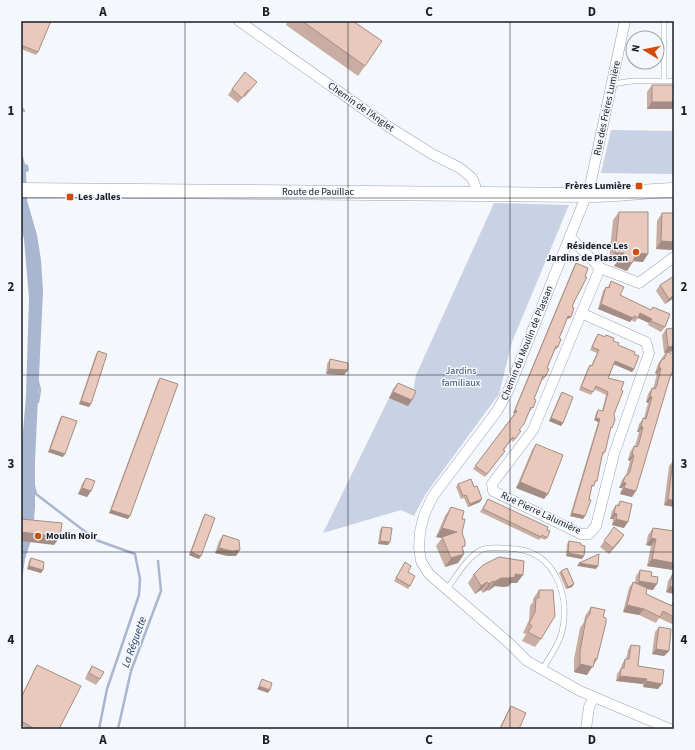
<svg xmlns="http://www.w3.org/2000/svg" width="695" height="750" viewBox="0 0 695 750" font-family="'Source Sans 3',sans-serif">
	<rect width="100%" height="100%" fill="#f4f7fb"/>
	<path fill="#c9d2e4" d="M 611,130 L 674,131 L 674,174 L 601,173 Z
		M 494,203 L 569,205 L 512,342 L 499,394 L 425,495 L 414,516 L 401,510 L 323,533 L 389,398 L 407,405 L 412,397 L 416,375 Z"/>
	<path fill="#a9b6d0" d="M 21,150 L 25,164 L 28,165 L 29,171 L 26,172 L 27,200 L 37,235 L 41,260 L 43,291 L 35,461 L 35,507 L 33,534 L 25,559 L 21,586 L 21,455 L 26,396 L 29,298 L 24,239 L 21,227 Z"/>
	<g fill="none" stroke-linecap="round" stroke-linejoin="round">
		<path stroke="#a9b6d0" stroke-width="2.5" d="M 21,107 L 24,111
			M 38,402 L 40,390 L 38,382
			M 33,482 L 36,494 L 96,540 L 135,554 L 140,579 L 139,595 L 107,689 L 99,729
			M 118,729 L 131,671 L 161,591 L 158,561"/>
		<defs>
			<path id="lane" d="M 664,81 L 664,21
				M 612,84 L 632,81 L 674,81
				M 447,589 C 456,577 467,557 481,550 C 488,546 508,548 517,549 C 557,554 570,598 562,632 C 559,645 549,658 542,670"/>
			<path id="street" d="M 239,21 L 389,127 L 432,154 L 460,168 L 472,178 L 475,185 L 474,194
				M 625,21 L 590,186 L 509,389 L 497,411 L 433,496 L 424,515 L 420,532 L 419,548 L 421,561 L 429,574 L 509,643 L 527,661 L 580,691 L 670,729
				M 570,237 L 600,268 L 533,430 L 492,484 L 493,491 L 581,534 L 589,534 L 596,526 L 614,454 L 649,353 L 646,342 L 581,313
				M 600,268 L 639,283 L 674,257
				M 586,729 L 589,707 L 594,697"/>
			<path id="secondary" d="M 21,190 L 586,195 C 616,195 644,191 674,190"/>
		</defs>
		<use href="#lane" stroke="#99a3b9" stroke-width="6"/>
		<use href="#street" stroke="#99a3b9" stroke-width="11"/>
		<use href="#secondary" stroke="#99a3b9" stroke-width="15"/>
		<use href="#lane" stroke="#fff" stroke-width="5"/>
		<use href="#street" stroke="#fff" stroke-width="10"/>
		<use href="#secondary" stroke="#fff" stroke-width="14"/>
	</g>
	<path fill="#c9ada3" d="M 21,21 L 38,52 L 36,55 L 21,49 Z
		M 288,21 L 353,21 L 365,66 L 358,76 L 286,25 Z
		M 257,82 L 245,97 L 244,96 L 238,103 L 228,95 L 232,89 Z
		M 652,85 L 674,85 L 674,109 L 647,109 L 647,92 Z
		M 619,212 L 643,262 L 633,261 L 627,271 L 614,266 L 618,261 L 609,260 L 613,220 Z
		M 662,213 L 674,213 L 674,250 L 656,249 L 657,221 Z
		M 576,263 L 575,300 L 572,307 L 571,317 L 568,319 L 567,319 L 559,338 L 558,347 L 556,350 L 555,349 L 547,368 L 545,377 L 543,380 L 542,380 L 534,399 L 531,411 L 529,410 L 519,430 L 521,431 L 513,442 L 511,440 L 504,450 L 505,451 L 485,477 L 473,469 L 515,413 L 513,413 L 574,266 Z
		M 611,281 L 620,295 L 650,310 L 653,307 L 665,327 L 661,332 L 648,325 L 649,323 L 638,318 L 635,322 L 631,320 L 630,322 L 598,309 L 603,291 L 606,287 L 608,287 Z
		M 660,285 L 674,298 L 665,304 L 656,291 Z
		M 666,329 L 674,351 L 668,352 L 670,377 L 632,497 L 620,494 L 622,488 L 619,488 L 622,480 L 626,475 L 630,461 L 628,460 L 630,452 L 634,446 L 635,446 L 639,432 L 637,432 L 639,424 L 644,418 L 648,403 L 646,402 L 648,394 L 652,388 L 653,389 L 657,374 L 655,373 L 658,364 L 666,352 L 664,353 L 662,335 Z
		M 598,334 L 605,337 L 606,335 L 618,345 L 634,354 L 634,369 L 632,372 L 614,364 L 608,378 L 614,414 L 605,452 L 603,455 L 602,455 L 595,484 L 594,484 L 591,489 L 583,519 L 570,516 L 598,422 L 594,420 L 596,413 L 598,410 L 602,411 L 606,395 L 594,389 L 591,395 L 579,390 L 588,368 L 590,365 L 591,366 L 597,353 L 590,350 L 596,337 Z
		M 98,351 L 89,407 L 79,404 L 96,354 Z
		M 330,359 L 348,370 L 344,375 L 326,374 L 327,364 Z
		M 160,378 L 128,519 L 109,513 L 158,381 Z
		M 398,383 L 412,400 L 408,406 L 389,398 L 393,389 Z
		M 562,392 L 563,423 L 561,426 L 549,421 L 560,395 Z
		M 62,416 L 63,457 L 48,452 L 60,418 Z
		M 536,444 L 544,499 L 516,488 L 532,450 Z
		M 673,461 L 674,461 L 674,507 L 664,505 L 669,466 Z
		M 86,478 L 91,491 L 87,497 L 78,494 L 82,484 Z
		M 458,484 L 480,502 L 468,507 L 464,498 L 461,499 L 456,487 Z
		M 488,499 L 547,530 L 547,538 L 545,540 L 541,538 L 539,540 L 480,512 Z
		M 620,501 L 624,528 L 612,525 L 613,519 L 610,519 L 612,511 L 616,505 L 617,506 Z
		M 451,507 L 462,519 L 463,549 L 464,554 L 458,563 L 445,567 L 436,546 L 442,538 L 436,537 L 445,516 Z
		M 205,514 L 201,556 L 199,559 L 189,555 L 203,517 Z
		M 382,527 L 388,545 L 378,544 L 380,530 Z
		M 614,527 L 620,541 L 609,554 L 600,547 Z
		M 653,528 L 674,531 L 674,569 L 673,570 L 647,566 L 651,546 L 646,545 L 648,535 Z
		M 223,535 L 236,556 L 228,556 L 215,553 L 219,541 Z
		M 569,541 L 581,545 L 582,559 L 566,556 L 567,544 Z
		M 31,558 L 43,570 L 41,573 L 27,569 L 29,560 Z
		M 405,562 L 408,572 L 410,586 L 408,589 L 394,581 Z
		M 640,570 L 651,576 L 653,590 L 647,589 L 646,594 L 671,605 L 674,601 L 674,625 L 659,618 L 656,623 L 639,615 L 623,612 L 629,588 L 633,582 L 635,582 L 636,576 Z
		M 561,571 L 574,584 L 572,587 L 566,589 L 559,573 Z
		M 474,574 L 517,583 L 511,583 L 509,586 L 504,587 L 495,586 L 488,591 L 487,590 L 483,593 L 481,590 L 475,594 L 468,583 Z
		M 672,575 L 674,576 L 674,594 L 666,592 L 668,581 Z
		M 539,590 L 541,639 L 535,647 L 522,641 L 526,634 L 523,633 L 529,620 L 530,606 L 533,602 L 533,599 Z
		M 591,607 L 603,617 L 597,659 L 587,675 L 574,672 L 574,659 L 580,628 L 584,622 L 585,616 Z
		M 659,627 L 669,651 L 664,656 L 652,654 L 655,632 Z
		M 631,645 L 638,666 L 658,689 L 643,687 L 643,684 L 616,681 L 617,674 L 621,668 L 622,664 L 625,659 L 626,659 L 628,650 Z
		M 37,665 L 59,729 L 28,729 L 21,725 L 21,697 L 35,668 Z
		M 92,666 L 100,679 L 96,685 L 85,679 L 88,672 Z
		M 511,706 L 519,729 L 499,729 L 509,709 Z"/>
	<path fill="#a48d84" d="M 652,102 L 674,102 L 674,109 L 647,109 Z
		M 661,241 L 674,242 L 674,250 L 656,249 Z
		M 615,253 L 624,253 L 632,263 L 627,271 L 614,266 L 618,261 L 609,260 Z
		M 637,253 L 648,254 L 643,262 L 631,261 Z
		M 674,295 L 674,298 L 665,304 L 669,299 Z
		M 601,304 L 633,318 L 630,322 L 598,309 Z
		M 640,313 L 652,319 L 649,323 L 638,318 Z
		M 568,316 L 571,317 L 568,319 L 566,319 Z
		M 674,346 L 674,351 L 664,353 L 668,347 Z
		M 615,361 L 634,369 L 632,372 L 613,364 Z
		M 659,368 L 661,368 L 657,374 L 655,373 Z
		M 329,369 L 348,370 L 344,375 L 326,374 Z
		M 393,392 L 412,400 L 408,406 L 389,398 Z
		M 650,396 L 652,397 L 648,403 L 646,402 Z
		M 81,401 L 91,404 L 89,407 L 79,404 Z
		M 515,410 L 517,411 L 515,413 L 513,413 Z
		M 551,418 L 563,423 L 561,426 L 549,421 Z
		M 596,418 L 600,419 L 598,422 L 594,420 Z
		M 641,426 L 643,427 L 639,432 L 637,432 Z
		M 50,449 L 65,454 L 63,457 L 48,452 Z
		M 632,455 L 634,455 L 630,461 L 628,460 Z
		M 520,482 L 548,494 L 544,499 L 516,488 Z
		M 623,482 L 626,483 L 622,488 L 619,488 Z
		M 82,488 L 91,491 L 87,497 L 78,494 Z
		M 624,488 L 636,491 L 632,497 L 620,494 Z
		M 482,499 L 480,502 L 468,507 L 470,504 Z
		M 668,499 L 674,501 L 674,507 L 664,505 Z
		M 111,510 L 130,516 L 128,519 L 109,513 Z
		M 572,513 L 585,516 L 583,519 L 570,516 Z
		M 614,513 L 617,514 L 613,519 L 610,519 Z
		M 616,519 L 628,522 L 624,528 L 612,525 Z
		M 442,528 L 457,532 L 442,537 L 442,538 L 436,537 Z
		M 21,532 L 60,537 L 54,545 L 21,541 Z
		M 624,535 L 620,541 L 609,554 L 613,548 Z
		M 651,538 L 656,539 L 651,546 L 646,545 Z
		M 380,541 L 390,542 L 388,545 L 378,544 Z
		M 219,548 L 240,550 L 236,556 L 228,556 L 215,553 Z
		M 191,552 L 201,556 L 199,559 L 189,555 Z
		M 568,553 L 584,556 L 582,559 L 566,556 Z
		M 464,554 L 458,563 L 445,567 L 451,558 Z
		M 652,559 L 674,563 L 674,569 L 673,570 L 647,566 Z
		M 579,563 L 598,566 L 596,569 L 577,566 Z
		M 29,566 L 43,570 L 41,573 L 27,569 Z
		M 515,574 L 523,575 L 517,583 L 511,583 L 509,586 L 504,587 L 495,586 L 488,591 L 494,582 L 501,578 Z
		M 493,581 L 487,590 L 483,593 L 489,584 Z
		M 639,581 L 657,584 L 653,590 L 635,587 Z
		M 487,582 L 481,590 L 475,594 L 481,586 Z
		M 574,584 L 572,587 L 566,589 L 568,587 Z
		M 670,586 L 674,587 L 674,594 L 666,592 Z
		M 627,605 L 644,609 L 639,615 L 623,612 Z
		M 656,649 L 669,651 L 664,656 L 652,654 Z
		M 595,659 L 597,659 L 587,675 L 574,672 L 580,664 Z
		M 620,676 L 647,679 L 643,684 L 616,681 Z
		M 646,681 L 662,684 L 658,689 L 643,687 Z
		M 259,686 L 270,690 L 268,693 L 257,689 Z"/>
	<path fill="#eac9bd" stroke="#a48d84" d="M 21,21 L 51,21 L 38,52 L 21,45 Z
		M 302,21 L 353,21 L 382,41 L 365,66 Z
		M 245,72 L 257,82 L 249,91 L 248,90 L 242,98 L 232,89 Z
		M 652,85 L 674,85 L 674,102 L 652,102 Z
		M 619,212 L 648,212 L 648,254 L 637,253 L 632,263 L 620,258 L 624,253 L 615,253 Z
		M 662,213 L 674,213 L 674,242 L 661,241 Z
		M 576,263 L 588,268 L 585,277 L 587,277 L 575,300 L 572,307 L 574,308 L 571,317 L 568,316 L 563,329 L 559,338 L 561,339 L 558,347 L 556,346 L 547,368 L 549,369 L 545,377 L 543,376 L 534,399 L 536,400 L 533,408 L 531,407 L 524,424 L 519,430 L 521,431 L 515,439 L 513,437 L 503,450 L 505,451 L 487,474 L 475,466 L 517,411 L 515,410 Z
		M 674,276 L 674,295 L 669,299 L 660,285 Z
		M 611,281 L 624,287 L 620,295 L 651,310 L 653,307 L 670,314 L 665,327 L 651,321 L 652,319 L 640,313 L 638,318 L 634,316 L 633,318 L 601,304 L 606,287 L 609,288 Z
		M 674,328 L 674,346 L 668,347 L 666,329 Z
		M 598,334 L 605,337 L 606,335 L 614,338 L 613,341 L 619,343 L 618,345 L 635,352 L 634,354 L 639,356 L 634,369 L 615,361 L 608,378 L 624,382 L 621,390 L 623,391 L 614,414 L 615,420 L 612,428 L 611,427 L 605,452 L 603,452 L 602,456 L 597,481 L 595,481 L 594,486 L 592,485 L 589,500 L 591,500 L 585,516 L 572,513 L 600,419 L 596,418 L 598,410 L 603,411 L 608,392 L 596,386 L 593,392 L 581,387 L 590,365 L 592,366 L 599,350 L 592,347 Z
		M 98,351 L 107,354 L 91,404 L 81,401 Z
		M 667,352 L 674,354 L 674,369 L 670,377 L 636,491 L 624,488 L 626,483 L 623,482 L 626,475 L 628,475 L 630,471 L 634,455 L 632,455 L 634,446 L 637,447 L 639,443 L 643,427 L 641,426 L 643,418 L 646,419 L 652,397 L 650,396 L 652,388 L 655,389 L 657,385 L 661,368 L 659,368 L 660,363 L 662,359 L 664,359 Z
		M 330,359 L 348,363 L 348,370 L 329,369 Z
		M 160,378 L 178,384 L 130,516 L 111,510 Z
		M 398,383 L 416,391 L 412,400 L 393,392 Z
		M 562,392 L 573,397 L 563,423 L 551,418 Z
		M 62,416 L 77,421 L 65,454 L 50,449 Z
		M 536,444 L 563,455 L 548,494 L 520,482 Z
		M 673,461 L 674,461 L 674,501 L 668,499 Z
		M 86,478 L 95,481 L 91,491 L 82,488 Z
		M 471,479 L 474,487 L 477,486 L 482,499 L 470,504 L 466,495 L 463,496 L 458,484 Z
		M 488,499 L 548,527 L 547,530 L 550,531 L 547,538 L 542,535 L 541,537 L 483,509 Z
		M 620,501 L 632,504 L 628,522 L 616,519 L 617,514 L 614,513 L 616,505 L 619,506 Z
		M 451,507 L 464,511 L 462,519 L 465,519 L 462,533 L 465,541 L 465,546 L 462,547 L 464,554 L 451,558 L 442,537 L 457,532 L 442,528 Z
		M 205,514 L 215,518 L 201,556 L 191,552 Z
		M 21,519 L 62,523 L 60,537 L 21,532 Z
		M 382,527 L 392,528 L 390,542 L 380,541 Z
		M 614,527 L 624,535 L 613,548 L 604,541 Z
		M 653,528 L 674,531 L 674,563 L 652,559 L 656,539 L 651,538 Z
		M 223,535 L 239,540 L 240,550 L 232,551 L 219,548 Z
		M 569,541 L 581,543 L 581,545 L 585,546 L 584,556 L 568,553 Z
		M 599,554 L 598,566 L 579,563 Z
		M 499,557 L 524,561 L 523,575 L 515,574 L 515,577 L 510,578 L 501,578 L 494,582 L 493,581 L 489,584 L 487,582 L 481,586 L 474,574 L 483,565 Z
		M 31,558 L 44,562 L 43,570 L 29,566 Z
		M 405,562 L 411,566 L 408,572 L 415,576 L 410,586 L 396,578 Z
		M 567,568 L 574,584 L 568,587 L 561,571 Z
		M 640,570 L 652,572 L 651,576 L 658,577 L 657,584 L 639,581 Z
		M 672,575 L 674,576 L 674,587 L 670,586 Z
		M 633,582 L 647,588 L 646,594 L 672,606 L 674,601 L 674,617 L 663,611 L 660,617 L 644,609 L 627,605 Z
		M 539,590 L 553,590 L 555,616 L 541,639 L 528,632 L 532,626 L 529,624 L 535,612 L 536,598 L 539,598 Z
		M 591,607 L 605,610 L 603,617 L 606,618 L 606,623 L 597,659 L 595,659 L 593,667 L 580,664 L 580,651 L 586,619 L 590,614 Z
		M 659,627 L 671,629 L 669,651 L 656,649 Z
		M 631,645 L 640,646 L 638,666 L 664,670 L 662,684 L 646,681 L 647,679 L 620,676 L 621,668 L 624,668 L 625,659 L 629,659 Z
		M 37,665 L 81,686 L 59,729 L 35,729 L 21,721 L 21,698 Z
		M 92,666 L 104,672 L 100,679 L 89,673 Z
		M 262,679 L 272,683 L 270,690 L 259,686 Z
		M 511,706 L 526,713 L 519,729 L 500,729 Z"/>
	<path fill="none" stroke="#1a1e26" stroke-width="1" stroke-opacity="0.55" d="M 185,21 L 185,729M 348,21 L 348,729M 510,21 L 510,729M 21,198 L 674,198M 21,375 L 674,375M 21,552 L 674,552"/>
	<g fill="#d14c06" stroke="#f4f7fb" stroke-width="1.5">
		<rect x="635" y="182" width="8" height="8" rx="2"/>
		<rect x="66" y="193" width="8" height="8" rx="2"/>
		<circle cx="636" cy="252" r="4"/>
		<circle cx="38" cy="536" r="4"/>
	</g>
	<g text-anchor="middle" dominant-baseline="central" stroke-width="3" stroke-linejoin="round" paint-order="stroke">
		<g font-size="10" fill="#1a1e26" stroke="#f4f7fb">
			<text transform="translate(361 107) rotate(35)">Chemin de l'Anglet</text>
			<text transform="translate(607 108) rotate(-78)">Rue des Frères Lumière</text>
			<text x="318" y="192">Route de Pauillac</text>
			<text transform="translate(527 343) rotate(-68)">Chemin du Moulin de Plassan</text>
			<text transform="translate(541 513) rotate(25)">Rue Pierre Lalumière</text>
		</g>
		<g font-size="10" font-weight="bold" fill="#1a1e26" stroke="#f4f7fb" text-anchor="end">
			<text x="631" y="186">Frères Lumière</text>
			<text x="78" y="197" text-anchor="start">Les Jalles</text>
			<text x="628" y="246">Résidence Les<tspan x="628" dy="12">Jardins de Plassan</tspan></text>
			<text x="46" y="536" text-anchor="start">Moulin Noir</text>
		</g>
		<g font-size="10" fill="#3f517a" stroke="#f4f7fb">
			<text x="461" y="371">Jardins<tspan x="461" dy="12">familiaux</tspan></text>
		</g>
		<g font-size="11" font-style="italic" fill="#2d3f66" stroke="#f4f7fb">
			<text transform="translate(134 642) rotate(-70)">La Réguette</text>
		</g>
	</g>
	<rect width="695" height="750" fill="none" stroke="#f4f7fb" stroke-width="44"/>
	<g transform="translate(645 50) rotate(280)"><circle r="19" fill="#f4f7fb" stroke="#9da0a6"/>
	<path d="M0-3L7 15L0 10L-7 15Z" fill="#d14c06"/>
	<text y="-6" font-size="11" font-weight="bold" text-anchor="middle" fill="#1a1e26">N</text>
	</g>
	<rect x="22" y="22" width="651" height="706" fill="none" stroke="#1a1e26" stroke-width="1.5"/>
	<g font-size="13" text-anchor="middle" font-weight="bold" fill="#1a1e26">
		<text x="103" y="16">A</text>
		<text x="266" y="16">B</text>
		<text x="429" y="16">C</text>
		<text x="592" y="16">D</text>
		<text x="11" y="115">1</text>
		<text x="684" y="115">1</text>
		<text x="11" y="291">2</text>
		<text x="684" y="291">2</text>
		<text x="11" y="468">3</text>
		<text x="684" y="468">3</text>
		<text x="11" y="644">4</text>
		<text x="684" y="644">4</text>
		<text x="103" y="744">A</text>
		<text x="266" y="744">B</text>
		<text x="429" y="744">C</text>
		<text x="592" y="744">D</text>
	</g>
</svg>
